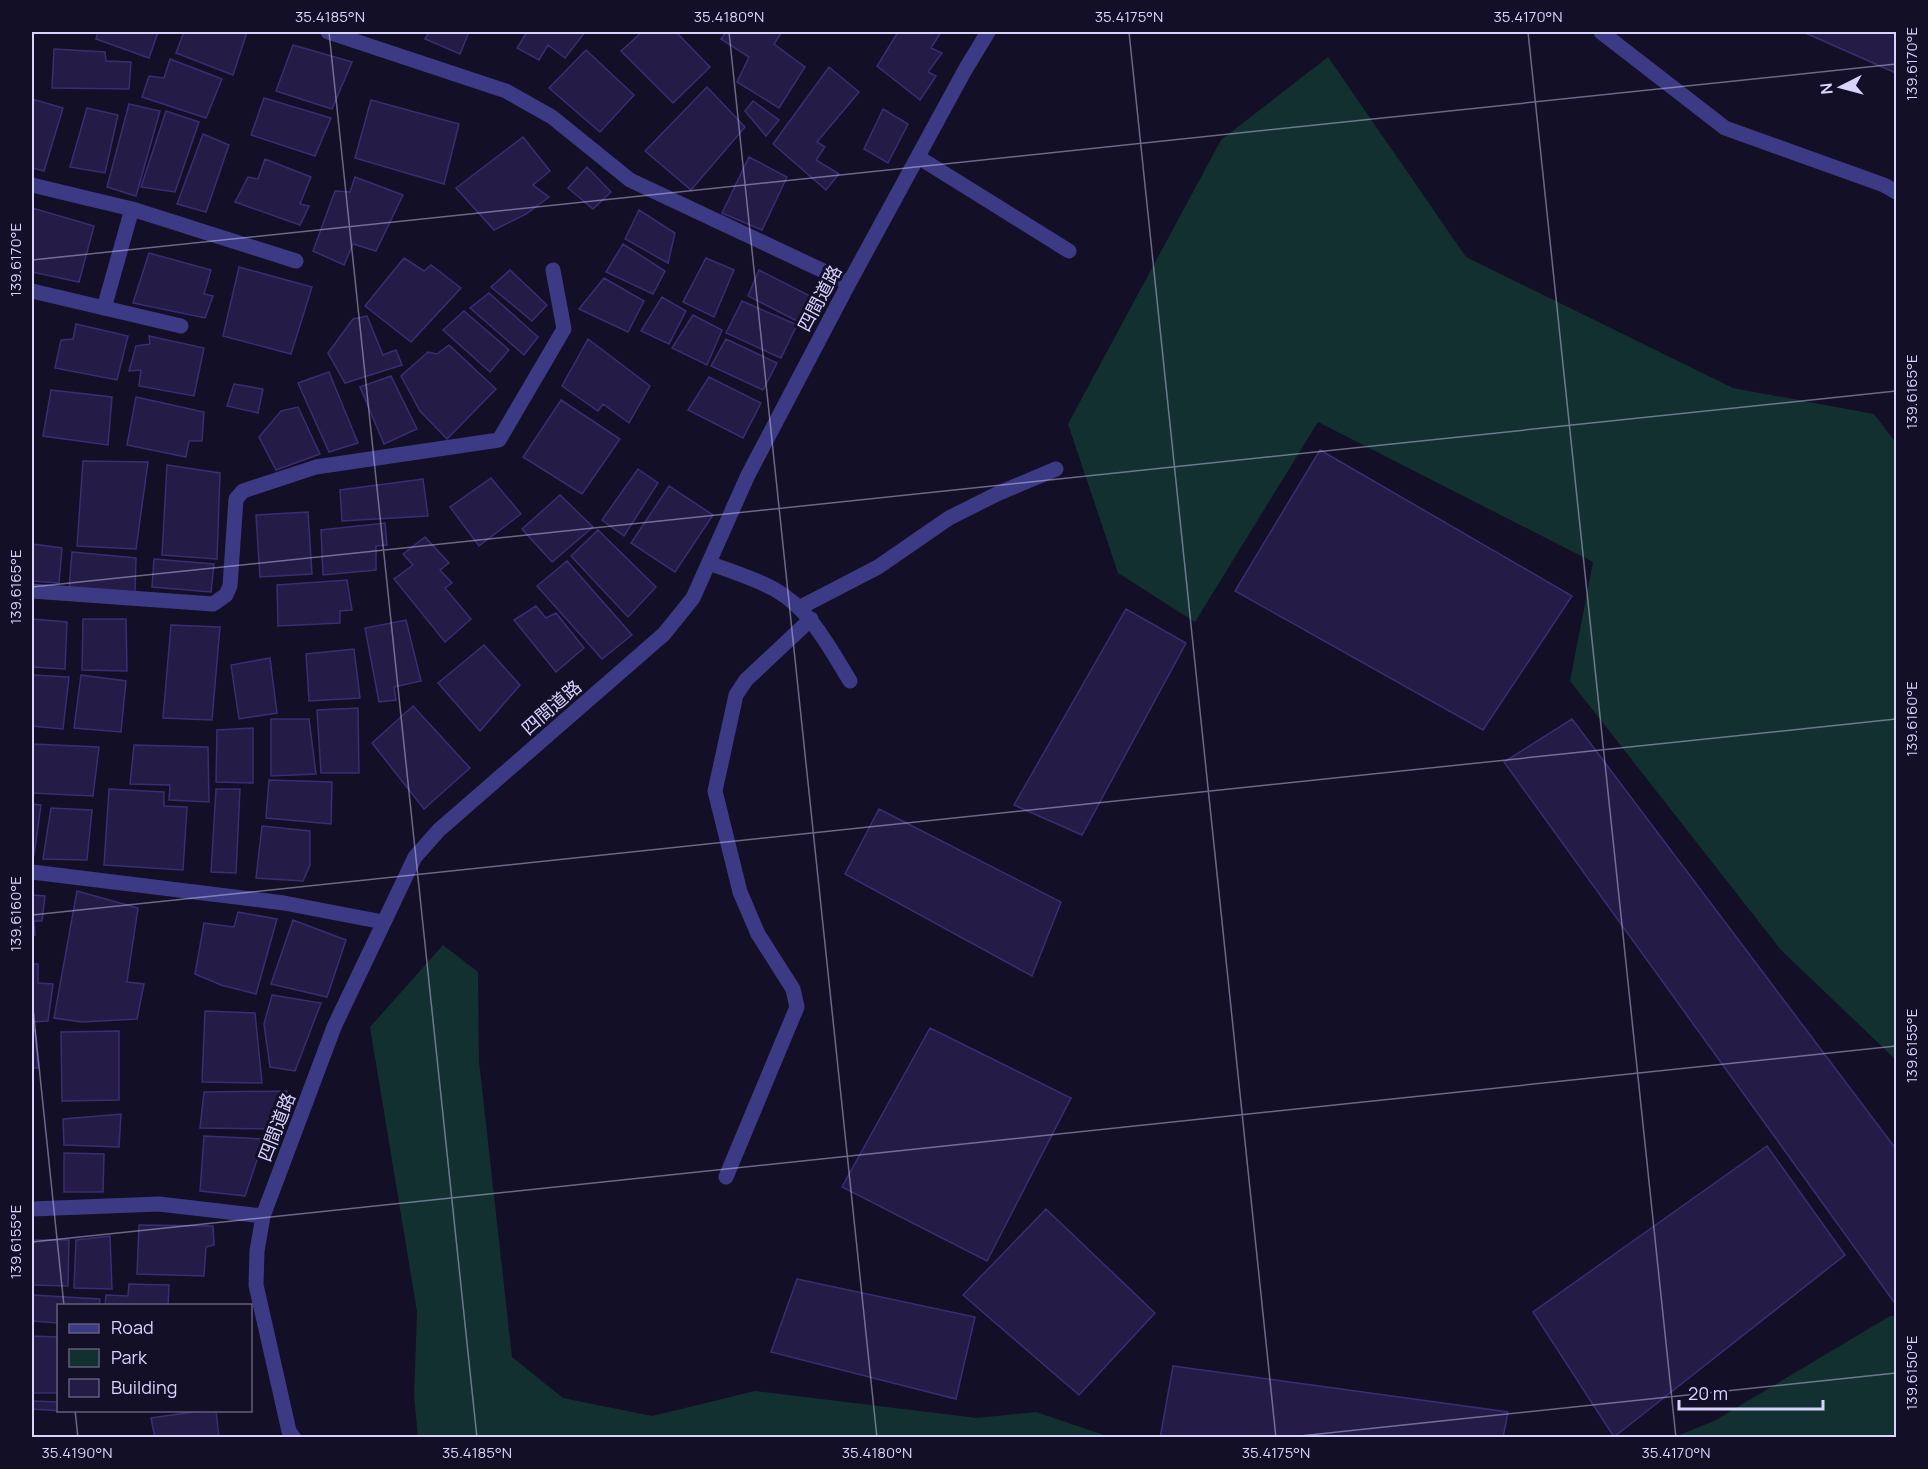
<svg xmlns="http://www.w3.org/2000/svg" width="1928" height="1469" viewBox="0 0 1928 1469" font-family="Manrope,'Noto Sans JP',sans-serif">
	<rect width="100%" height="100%" fill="#130f26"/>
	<path fill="#12302f" d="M 1328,57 L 1466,257 L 1733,388 L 1874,414 L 1896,443 L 1896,1060 L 1781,950 L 1570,681 L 1593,562 L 1318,422 L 1195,622 L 1118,573 L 1068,424 L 1221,140 Z
		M 443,945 L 478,972 L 479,1061 L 512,1357 L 563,1398 L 652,1416 L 755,1391 L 977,1418 L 1036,1412 L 1110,1437 L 418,1437 L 414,1396 L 417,1312 L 370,1027 Z
		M 1890,1316 L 1896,1316 L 1896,1437 L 1674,1437 L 1714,1421 Z"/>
	<path fill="#241b47" stroke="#3b2d73" stroke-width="1.5" d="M 98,32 L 158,32 L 149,58 L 96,39 Z
		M 184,32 L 247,32 L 233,75 L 176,53 Z
		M 429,32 L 469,32 L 460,54 L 425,39 Z
		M 527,32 L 585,32 L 565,58 L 548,45 L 539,60 L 517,48 Z
		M 642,32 L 676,32 L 710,67 L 673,103 L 621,51 Z
		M 726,32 L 782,32 L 774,44 L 805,67 L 779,108 L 737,82 L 749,57 L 721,39 Z
		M 898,32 L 941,32 L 931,48 L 942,53 L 928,72 L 936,76 L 920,100 L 877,66 Z
		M 1803,32 L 1896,32 L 1896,73 Z
		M 293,45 L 352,62 L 332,109 L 276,91 Z
		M 54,49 L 105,52 L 106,61 L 131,62 L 129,89 L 52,88 Z
		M 586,50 L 634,95 L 600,132 L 549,88 Z
		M 170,59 L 222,79 L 206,118 L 142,97 L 149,76 L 164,78 Z
		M 829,67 L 859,92 L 817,142 L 825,147 L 816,160 L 839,174 L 826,190 L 773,144 Z
		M 707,87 L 745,127 L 691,190 L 645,151 Z
		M 264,98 L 331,118 L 315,156 L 251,135 Z
		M 32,99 L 63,108 L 44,171 L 32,168 Z
		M 371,100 L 459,124 L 444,184 L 355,158 Z
		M 753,101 L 779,120 L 766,136 L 745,111 Z
		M 129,104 L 160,111 L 136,196 L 107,187 Z
		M 87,108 L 118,115 L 105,173 L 70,167 Z
		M 883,109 L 908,124 L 888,163 L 864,149 Z
		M 166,111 L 199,122 L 175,192 L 141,187 Z
		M 203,134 L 229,145 L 206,212 L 177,204 Z
		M 523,137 L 550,171 L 533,185 L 549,197 L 526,214 L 494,230 L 456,188 Z
		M 749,157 L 787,177 L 762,230 L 722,213 Z
		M 265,159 L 311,177 L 300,204 L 309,206 L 300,225 L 235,202 L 248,177 L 258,179 Z
		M 587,167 L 611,192 L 593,209 L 568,188 Z
		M 355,177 L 403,195 L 376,251 L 353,244 L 344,265 L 313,251 L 335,191 L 350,192 Z
		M 32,208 L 94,226 L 79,282 L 32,272 Z
		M 639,210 L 675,233 L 668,263 L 625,239 Z
		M 623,244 L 665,271 L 653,294 L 606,272 Z
		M 149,253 L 211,270 L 204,294 L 213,296 L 205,318 L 133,303 Z
		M 404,258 L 424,271 L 431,265 L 461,288 L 411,342 L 365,306 Z
		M 706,258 L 734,270 L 714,317 L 683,302 Z
		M 239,267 L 312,287 L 291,354 L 223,336 Z
		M 510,270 L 547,305 L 532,321 L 491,287 Z
		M 759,270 L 812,297 L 799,322 L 748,296 Z
		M 604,278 L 644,301 L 628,332 L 579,309 Z
		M 489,293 L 538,337 L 524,355 L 470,308 Z
		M 662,297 L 686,311 L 669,344 L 641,331 Z
		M 742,301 L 797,325 L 781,358 L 726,333 Z
		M 464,311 L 509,350 L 490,372 L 443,330 Z
		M 693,315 L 722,330 L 707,365 L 672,348 Z
		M 367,316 L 383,355 L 396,350 L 402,365 L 345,383 L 328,353 L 353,319 Z
		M 76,324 L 128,336 L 117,380 L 55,368 L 61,340 L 73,339 Z
		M 149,336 L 204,348 L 194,396 L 139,386 L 141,370 L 129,371 L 136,346 L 150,344 Z
		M 588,339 L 650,386 L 629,423 L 603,404 L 598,411 L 562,386 Z
		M 726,339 L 777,363 L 763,390 L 711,366 Z
		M 449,345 L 496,389 L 447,439 L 420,411 L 401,376 L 428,352 L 437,354 Z
		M 329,372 L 358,443 L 329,452 L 298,383 Z
		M 391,376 L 417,429 L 384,444 L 360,387 Z
		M 709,377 L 761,403 L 743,438 L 688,410 Z
		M 234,384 L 263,389 L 258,413 L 227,406 Z
		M 51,390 L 112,397 L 108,445 L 43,436 Z
		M 136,397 L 204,412 L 202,441 L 189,441 L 186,457 L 127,445 Z
		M 561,400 L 620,439 L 582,494 L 523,457 Z
		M 298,407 L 320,454 L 276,470 L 259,437 L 281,411 Z
		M 1320,450 L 1572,596 L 1483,730 L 1235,591 Z
		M 83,461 L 148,462 L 136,549 L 77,546 Z
		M 167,465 L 220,473 L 217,559 L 162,555 Z
		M 638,469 L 658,483 L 624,536 L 602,520 Z
		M 491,478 L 521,514 L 479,546 L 450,507 Z
		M 423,479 L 428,516 L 342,521 L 340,490 Z
		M 669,486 L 713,515 L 675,572 L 631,543 Z
		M 560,495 L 593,527 L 552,562 L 522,529 Z
		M 308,512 L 312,574 L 260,577 L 256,515 Z
		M 385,523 L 387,545 L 376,546 L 376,570 L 323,575 L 321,530 Z
		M 598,530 L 656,587 L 628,617 L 571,556 Z
		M 425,537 L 449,563 L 440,570 L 452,583 L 445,588 L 471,619 L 445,642 L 394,579 L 413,565 L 403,554 Z
		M 32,544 L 62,548 L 59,583 L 32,581 Z
		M 72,552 L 136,558 L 135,592 L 69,589 Z
		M 154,559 L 214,564 L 211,592 L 152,587 Z
		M 567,561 L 632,635 L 602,659 L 537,586 Z
		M 347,580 L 352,610 L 340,611 L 340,623 L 278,626 L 277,585 Z
		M 536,606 L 546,618 L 556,613 L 584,648 L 556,672 L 514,620 Z
		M 1126,609 L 1186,643 L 1082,835 L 1014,805 Z
		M 32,619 L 67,622 L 65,669 L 32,667 Z
		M 83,619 L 126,619 L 127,671 L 82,670 Z
		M 406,620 L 421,681 L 394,687 L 396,700 L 379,702 L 365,628 Z
		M 171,625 L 220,627 L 212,720 L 163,718 Z
		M 484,645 L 520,685 L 480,731 L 438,683 Z
		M 354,649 L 360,698 L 309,701 L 306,654 Z
		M 270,658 L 277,713 L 239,719 L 231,665 Z
		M 32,675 L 69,677 L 63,729 L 32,726 Z
		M 81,675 L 126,681 L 121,732 L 74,728 Z
		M 413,706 L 470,768 L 424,809 L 372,743 Z
		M 358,708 L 359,773 L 321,773 L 317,710 Z
		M 271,719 L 309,719 L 316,774 L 271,776 Z
		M 1572,719 L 1896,1149 L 1896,1301 L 1894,1302 L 1504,762 Z
		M 253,728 L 253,783 L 216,782 L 217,730 Z
		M 32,744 L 99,747 L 93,796 L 32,793 Z
		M 134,745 L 208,747 L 209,802 L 169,800 L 170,785 L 130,784 Z
		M 269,780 L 332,782 L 331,824 L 266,818 Z
		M 109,789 L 164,792 L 164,806 L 187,807 L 183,870 L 104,865 Z
		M 216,789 L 240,789 L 236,873 L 211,872 Z
		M 32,804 L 41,805 L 34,855 L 32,855 Z
		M 51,808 L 92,810 L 87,860 L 43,859 Z
		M 879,809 L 1061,902 L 1032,976 L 845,874 Z
		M 262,826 L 310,831 L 310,865 L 303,881 L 256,878 Z
		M 77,891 L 138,908 L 127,982 L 144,984 L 137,1019 L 82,1022 L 54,1018 Z
		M 32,895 L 45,896 L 42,921 L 34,921 L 35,935 L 32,935 Z
		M 238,912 L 277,919 L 256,994 L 221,985 L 195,974 L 204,923 L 234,927 Z
		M 293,920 L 346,940 L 327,997 L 271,984 Z
		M 32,964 L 38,964 L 38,983 L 53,984 L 48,1021 L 32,1022 Z
		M 272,995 L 321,1003 L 295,1071 L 270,1067 L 264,1024 Z
		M 205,1011 L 255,1013 L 262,1083 L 202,1082 Z
		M 930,1028 L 1071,1098 L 987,1261 L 842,1187 Z
		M 32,1029 L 35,1030 L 38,1068 L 32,1068 Z
		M 119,1031 L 119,1100 L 62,1101 L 61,1032 Z
		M 287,1091 L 274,1129 L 200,1128 L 204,1092 Z
		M 121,1114 L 119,1147 L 64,1145 L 63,1119 Z
		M 204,1136 L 264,1139 L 245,1196 L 200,1191 Z
		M 1767,1146 L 1845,1255 L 1614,1437 L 1533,1312 Z
		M 64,1153 L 104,1154 L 103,1192 L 64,1192 Z
		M 1046,1209 L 1155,1313 L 1079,1395 L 963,1295 Z
		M 139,1225 L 213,1226 L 214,1245 L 206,1247 L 204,1276 L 137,1274 Z
		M 110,1236 L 112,1289 L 74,1288 L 76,1240 Z
		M 32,1240 L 69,1240 L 68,1286 L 32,1285 Z
		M 797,1279 L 975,1317 L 956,1399 L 771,1352 Z
		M 129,1284 L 169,1285 L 168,1306 L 105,1306 L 106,1295 L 128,1296 Z
		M 32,1295 L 100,1299 L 99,1306 L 58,1306 L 58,1323 L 32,1321 Z
		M 32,1336 L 58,1337 L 58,1393 L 32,1393 Z
		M 1173,1366 L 1508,1412 L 1503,1438 L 1160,1438 Z
		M 32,1401 L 58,1402 L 58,1410 L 62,1411 L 32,1409 Z
		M 208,1410 L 216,1410 L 219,1438 L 155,1438 L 151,1418 Z"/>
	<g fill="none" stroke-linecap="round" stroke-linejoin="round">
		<path stroke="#3d3a85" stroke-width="15" d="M 328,32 L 506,91 L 552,117 L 630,180 L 849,283
			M 1601,32 L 1725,128 L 1884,185 L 1896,192
			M 918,157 L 1069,251
			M 32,185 L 132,209 L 296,261
			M 32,291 L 181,326
			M 104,308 L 132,209
			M 709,563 C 730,571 754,578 774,589 C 810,609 829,647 850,681
			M 32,591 L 213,604 L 226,595 L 230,586 L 236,499 L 243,491 L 316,467 L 499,440 L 564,329 L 553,270
			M 799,608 L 878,567 L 949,518 L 999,493 L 1056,469
			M 32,872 L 284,903 L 383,922
			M 726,1177 L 797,1007 L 793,989 L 758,934 L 740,892 L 715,791 L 736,695 L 746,680 L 811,619
			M 32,1209 L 159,1204 L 263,1216
			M 294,1438 L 289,1431 L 256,1285 L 257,1251 L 263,1216 L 334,1027 L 415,857 L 439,830 L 664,634 L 693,598 L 748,475 L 849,283 L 965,70 L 988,32"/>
	</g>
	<path fill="none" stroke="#d9d4ff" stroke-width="1.5" stroke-opacity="0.45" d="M 329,32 L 477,1438M 729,32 L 877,1438M 1129,32 L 1276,1438M 1528,32 L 1676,1438M 32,260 L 1896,64M 32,587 L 1896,391M 32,915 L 1896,719M 32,999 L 64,1306M 32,1242 L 1896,1046M 75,1410 L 78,1438M 1281,1438 L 1896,1373"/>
	<g text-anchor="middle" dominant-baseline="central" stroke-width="6" stroke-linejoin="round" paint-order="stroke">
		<g font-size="18" fill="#d9d4ff" stroke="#130f26">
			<text transform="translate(819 298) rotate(-62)">四間道路</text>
			<text transform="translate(551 707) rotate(-41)">四間道路</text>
			<text transform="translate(276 1127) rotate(-69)">四間道路</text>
		</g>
	</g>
	<rect width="1928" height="1469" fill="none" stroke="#130f26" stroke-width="66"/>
	<rect x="57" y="1304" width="195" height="108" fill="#130f26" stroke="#625e7d" stroke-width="1.5"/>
	<rect x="69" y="1324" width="30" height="9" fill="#3d3a85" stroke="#625e7d" stroke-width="1.5"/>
	<text x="111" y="1334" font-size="18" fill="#d9d4ff">Road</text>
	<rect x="69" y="1349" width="30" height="18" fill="#12302f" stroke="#625e7d" stroke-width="1.5"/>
	<text x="111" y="1364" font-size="18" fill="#d9d4ff">Park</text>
	<rect x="69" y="1379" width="30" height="18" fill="#241b47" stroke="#625e7d" stroke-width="1.5"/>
	<text x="111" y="1394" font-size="18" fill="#d9d4ff">Building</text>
	<g transform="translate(1841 87) rotate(264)" stroke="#130f26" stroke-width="4.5" paint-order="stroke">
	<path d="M0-4.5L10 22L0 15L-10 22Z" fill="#d9d4ff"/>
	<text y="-9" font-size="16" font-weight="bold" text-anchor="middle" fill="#d9d4ff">N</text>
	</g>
	<path d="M1679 1400v9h144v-9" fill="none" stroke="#d9d4ff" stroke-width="3"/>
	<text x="1688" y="1400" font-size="18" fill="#d9d4ff" stroke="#130f26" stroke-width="4.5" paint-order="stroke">20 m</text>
	<rect x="33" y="33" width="1862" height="1403" fill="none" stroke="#d9d4ff" stroke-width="2"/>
	<g font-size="15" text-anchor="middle" fill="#d9d4ff">
		<text x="330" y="22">35.4185°N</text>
		<text x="729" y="22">35.4180°N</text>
		<text x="1129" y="22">35.4175°N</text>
		<text x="1528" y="22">35.4170°N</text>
		<text transform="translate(1912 64) rotate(-90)" y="5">139.6170°E</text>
		<text transform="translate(16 260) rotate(-90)" y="5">139.6170°E</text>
		<text transform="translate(1912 392) rotate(-90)" y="5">139.6165°E</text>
		<text transform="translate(16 587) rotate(-90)" y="5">139.6165°E</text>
		<text transform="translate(1912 719) rotate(-90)" y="5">139.6160°E</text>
		<text transform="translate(16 914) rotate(-90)" y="5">139.6160°E</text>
		<text transform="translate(1912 1046) rotate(-90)" y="5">139.6155°E</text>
		<text transform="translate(16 1242) rotate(-90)" y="5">139.6155°E</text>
		<text transform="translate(1912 1373) rotate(-90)" y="5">139.6150°E</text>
		<text x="77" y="1458">35.4190°N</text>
		<text x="477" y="1458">35.4185°N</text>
		<text x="877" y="1458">35.4180°N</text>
		<text x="1276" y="1458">35.4175°N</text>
		<text x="1676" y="1458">35.4170°N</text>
	</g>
</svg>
